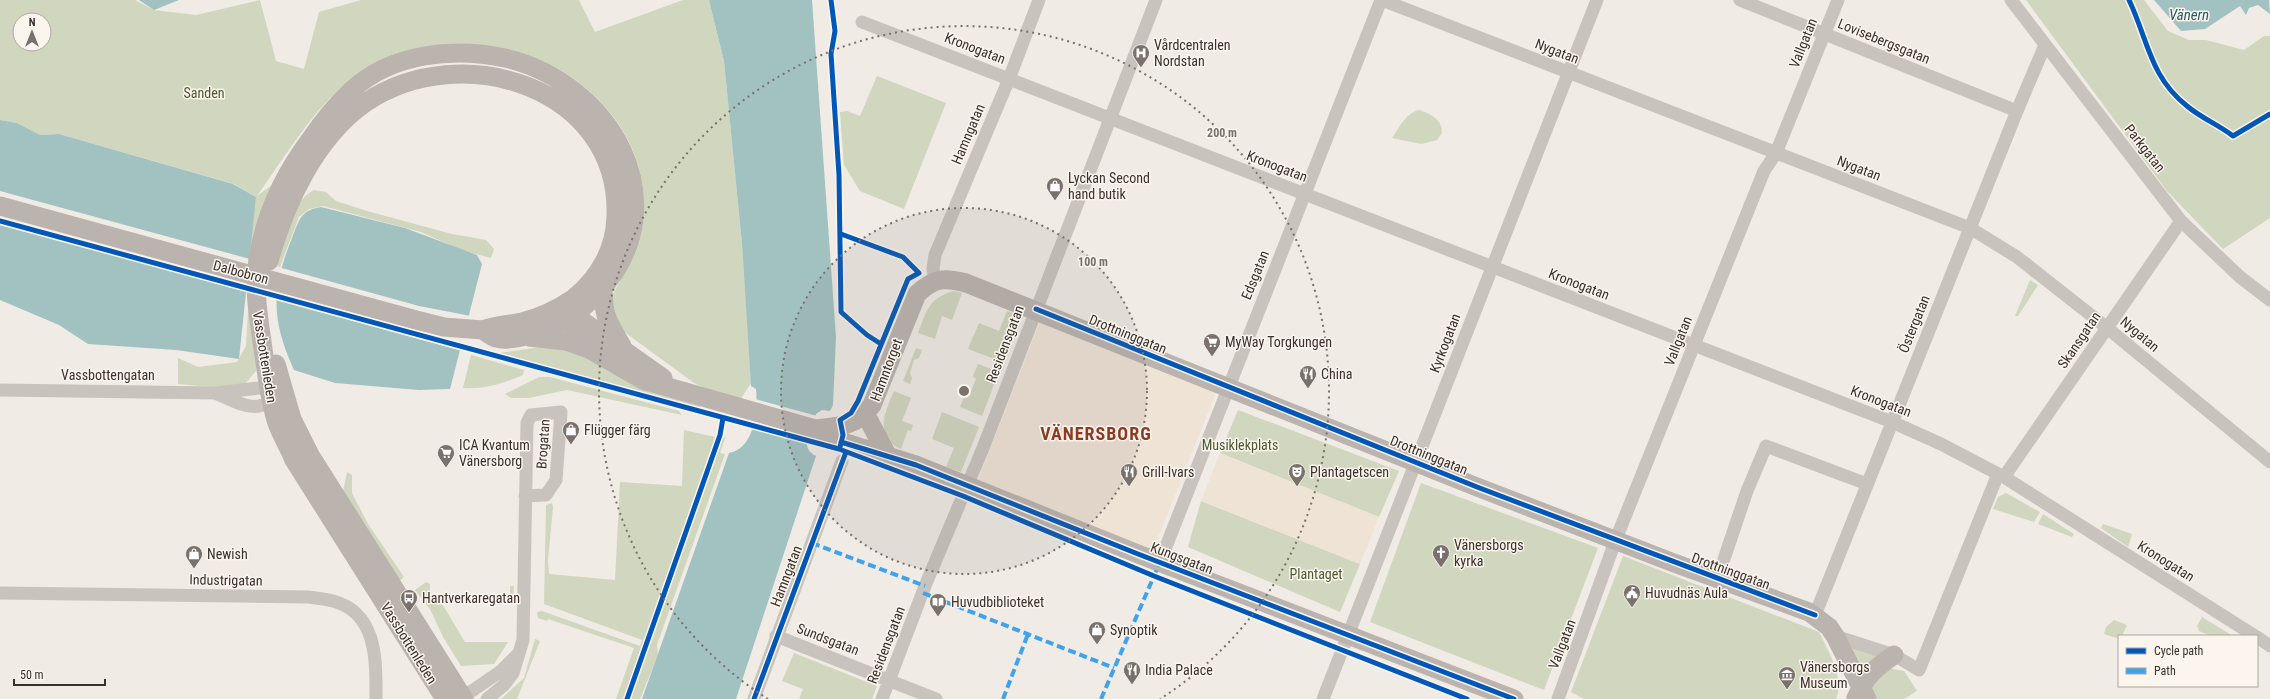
<svg xmlns="http://www.w3.org/2000/svg" width="2270" height="699" viewBox="0 0 2270 699" font-family="'Roboto Condensed',sans-serif">
	<rect width="100%" height="100%" fill="#f0ebe5"/>
	<path fill="#d1d6bf" fill-rule="evenodd" d="M 0,0 L 135,0 L 154,10 L 196,15 L 260,0 L 276,61 L 304,69 L 319,12 L 361,0 L 579,0 L 595,32 L 683,0 L 709,0 L 724,61 L 742,244 L 751,383 L 740,400 L 715,393 L 694,383 L 619,328 L 610,300 C 624,273 639,249 643,218 C 653,138 583,64 508,50 C 497,48 441,62 426,65 C 413,68 356,76 349,82 C 316,104 281,163 257,196 L 273,184 L 255,259 L 248,258 L 256,197 L 234,184 L 59,134 L 40,135 L 17,123 L 0,120 ZM 20,20 L 44,20 L 44,44 L 20,44 Z
		M 2026,0 L 2144,0 L 2168,31 L 2189,40 L 2206,40 L 2244,50 L 2264,36 L 2270,36 L 2270,218 L 2223,249 L 2167,191 Z
		M 877,76 L 946,103 L 904,209 L 860,191 L 844,165 L 840,112 L 847,111 L 860,116 Z
		M 1420,110 C 1432,115 1442,119 1442,133 L 1437,140 L 1421,144 L 1392,138 C 1400,127 1406,112 1420,110 Z
		M 314,190 L 326,192 L 336,201 L 367,211 L 452,234 L 486,240 L 494,249 L 491,258 L 461,250 L 421,232 L 323,206 L 309,209 L 299,217 L 280,267 L 273,265 C 282,243 292,200 314,190 Z
		M 2030,280 L 2038,285 L 2018,316 L 2015,316 Z
		M 953,291 L 962,293 L 952,320 L 942,316 L 935,339 L 918,333 C 927,310 928,299 953,291 Z
		M 249,295 L 258,354 L 256,371 L 245,384 L 211,387 L 178,384 L 178,358 L 198,367 L 237,362 L 246,346 Z
		M 1007,311 L 1021,316 L 1003,362 L 968,349 L 979,323 L 999,331 Z
		M 541,347 L 564,349 L 590,358 L 700,406 L 698,408 L 499,353 Z
		M 916,348 L 922,350 L 919,358 L 914,360 L 910,373 L 912,378 L 910,384 L 903,381 Z
		M 471,355 L 524,370 L 523,375 C 502,384 485,389 463,388 Z
		M 978,364 L 999,372 L 982,416 L 960,407 L 965,394 L 970,394 L 976,379 L 973,376 Z
		M 539,377 L 550,377 L 679,411 L 682,415 L 567,390 L 529,398 L 511,398 L 505,394 Z
		M 894,391 L 911,398 L 902,421 L 913,425 L 911,431 L 908,430 L 901,449 C 873,437 885,412 894,391 Z
		M 1238,410 L 1399,471 L 1379,517 L 1220,453 Z
		M 942,412 L 979,427 L 961,472 L 946,467 L 954,448 L 932,439 Z
		M 684,430 L 715,437 L 710,455 L 716,455 L 721,440 L 726,436 L 720,453 L 725,454 L 657,645 L 658,655 L 640,699 L 616,699 L 634,648 L 548,619 L 547,621 L 538,618 L 537,612 L 542,611 L 640,646 L 642,640 L 544,604 L 546,505 L 552,503 L 553,507 L 548,560 L 549,574 L 615,580 L 620,482 L 682,486 Z
		M 347,472 L 352,475 L 352,493 L 368,524 L 404,577 L 398,582 L 342,497 Z
		M 1421,483 L 1598,548 L 1544,690 L 1370,622 Z
		M 2006,493 L 2040,512 L 2034,522 L 1993,509 L 1998,497 Z
		M 1201,501 L 1360,564 L 1340,612 L 1188,547 Z
		M 2043,514 L 2074,534 L 2072,537 L 2038,524 Z
		M 2103,524 L 2132,534 L 2128,547 L 2101,528 Z
		M 1623,556 L 1819,632 C 1828,650 1845,679 1836,699 L 1584,699 L 1571,692 Z
		M 426,582 L 430,584 L 430,595 L 510,594 L 510,586 L 514,586 L 513,600 L 507,600 L 503,597 L 438,597 L 465,642 L 508,642 L 494,664 L 461,666 L 443,637 L 430,609 L 415,590 Z
		M 2202,617 L 2233,636 L 2211,636 L 2199,631 L 2197,626 Z
		M 2114,620 L 2127,625 L 2122,636 L 2119,636 L 2119,639 L 2104,634 L 2106,627 Z
		M 535,639 L 540,641 L 517,699 L 501,699 L 524,678 Z
		M 1855,648 L 1875,654 L 1882,659 L 1862,676 L 1849,649 Z
		M 794,653 L 877,686 L 872,699 L 799,699 L 803,689 L 782,681 Z
		M 1887,668 L 1904,671 L 1917,691 L 1904,699 L 1872,699 L 1870,692 L 1874,677 Z"/>
	<path fill="#eee3d5" d="M 1040,322 L 1217,390 L 1153,550 L 978,481 Z
		M 1220,453 L 1379,517 L 1360,564 L 1201,501 Z"/>
	<path fill="#a1c2c1" d="M 139,0 L 179,0 L 154,10 Z
		M 709,0 L 812,0 L 836,337 L 833,405 L 830,411 L 822,410 L 816,414 C 811,429 798,447 816,456 L 814,462 L 736,699 L 642,699 L 729,453 C 755,449 758,409 756,389 L 751,386 L 742,244 L 724,61 Z
		M 2154,0 L 2269,0 L 2270,14 L 2258,5 L 2249,8 L 2246,15 L 2240,6 L 2205,29 L 2181,31 Z
		M 0,120 L 17,123 L 40,135 L 59,134 L 233,184 L 256,197 L 239,359 L 176,350 L 88,344 L 59,325 L 0,300 Z
		M 321,207 L 405,228 L 477,255 L 482,264 L 450,389 L 419,390 L 335,383 L 294,370 C 271,319 271,290 292,238 C 299,221 300,210 321,207 Z"/>
	<path fill="#f0ebe5" d="M 0,191 L 250,259 L 247,292 L 0,224 Z
		M 278,267 L 419,306 L 471,316 L 462,351 L 274,299 Z
		M 755,399 L 817,416 L 808,442 L 751,426 Z"/>
	<g fill="none" stroke-linecap="round" stroke-linejoin="round">
		<path stroke="#c9c3be" stroke-width="13" d="M 1382,0 L 1970,228 L 2017,257 L 2106,327 L 2270,462
			M 1740,0 L 2017,111
			M 2011,0 L 2181,221 L 2240,277 L 2270,300
			M 862,22 L 1892,422 L 1941,444 L 2004,477 L 2255,636
			M 935,281 L 933,269 L 935,255 L 1009,79 L 1039,0
			M 0,390 L 215,393 L 268,387 L 283,391 C 258,417 244,405 215,393
			M 2004,477 L 2181,221
			M 1724,559 L 1747,491 L 1766,446 L 1867,484
			M 1160,562 L 1381,0
			M 0,593 L 308,597 C 316,598 325,599 333,601 C 378,613 376,661 376,699
			M 1815,615 L 2017,111 L 2045,45
			M 776,636 L 936,699
			M 1835,636 L 1894,655 L 1919,670 L 1998,474
			M 2257,637 L 2270,646
			M 460,699 L 501,671 L 517,655
			M 487,699 L 504,685 L 513,673 L 523,640 L 527,423 L 531,415 L 561,412 L 556,480 L 546,495 L 525,496
			M 754,699 L 842,461
			M 882,699 L 925,586 L 983,448 L 1156,0
			M 1323,699 L 1597,0
			M 1558,699 L 1616,539 L 1764,171 L 1776,153 L 1838,0"/>
		<path stroke="#bab3ae" stroke-width="19" d="M 269,261 C 285,204 315,138 365,103 C 462,37 621,88 616,217 C 615,249 599,278 574,298 C 558,309 541,317 522,322 C 508,325 496,325 483,330
			M 603,287 C 603,318 608,321 622,346
			M 574,304 L 575,332 L 579,340 L 589,349 L 643,380 L 815,429 L 824,436 L 916,465 L 1138,554 L 1514,699
			M 565,314 L 574,315 L 663,378
			M 529,337 L 566,341 L 589,349
			M 276,364 L 292,419 L 310,455 L 464,699
			M 866,415 L 887,455
			M 815,429 C 838,427 858,426 872,405 L 917,294 C 934,278 944,277 966,283 L 1477,487 L 1674,563 L 1809,612 L 1829,627 L 1835,636 L 1867,699
			M 1856,698 C 1865,677 1876,667 1894,655
			M 445,699 L 294,460 C 289,448 282,436 277,423 C 269,399 267,374 263,349 C 259,319 253,289 258,259 C 265,215 283,176 310,140 C 322,122 336,105 352,90 C 392,53 454,47 505,58 C 610,82 681,203 599,292 C 582,310 565,323 541,331 C 529,335 509,342 496,338 C 492,337 487,333 483,330"/>
		<path stroke="#bab3ae" stroke-width="19" d="M 0,206 L 416,320 L 444,327 L 483,330"/>
		<path stroke="#3fa3eb" stroke-width="4" stroke-dasharray="8 4" stroke-linecap="butt" d="M 812,543 L 925,586
			M 923,593 L 1114,668
			M 1003,699 L 1028,634
			M 1101,699 L 1160,562"/>
		<defs>
			<path id="cycleway" d="M 831,0 L 835,31 L 831,54 L 839,175 L 841,312 L 867,335 L 881,344
				M 2129,0 C 2148,40 2150,77 2187,106 C 2201,118 2219,125 2233,136 L 2270,114
				M 0,221 L 839,449 L 963,496 L 1154,576 L 1467,699
				M 1036,309 L 1477,487 L 1815,615
				M 841,442 L 916,465 L 1138,554 L 1514,699
				M 840,447 L 843,435 L 840,420 L 851,413 L 858,401 L 908,279 L 919,273 L 903,257 L 841,234
				M 627,699 L 720,435 L 723,418
				M 754,699 L 846,452"/>
		</defs>
		<use href="#cycleway" stroke="#fbf5ee" stroke-width="8"/>
		<use href="#cycleway" stroke="#0057b8" stroke-width="5"/>
	</g>
	<circle cx="964" cy="391" r="183" fill="#7a716c" fill-opacity=".12"/>
	<g fill="none" stroke="#7a716c" stroke-width="2" stroke-dasharray="2 4">
		<circle cx="964" cy="391" r="183"/>
		<path d="M768 699A365 365 0 1 1 1160 699"/>
	</g>
	<defs>
		<symbol id="hospital-pin" viewBox="-11 -11 22 30"><path d="M0 17L-7.5 6A9.5 9.5 0 1 1 7.5 6Z" fill="#7a716c" stroke="#fbf5ee"/><path d="M-5-5h3v3.5h4V-5h3V5h-3V1.5h-4V5h-3Z" fill="#fff"/></symbol>
		<symbol id="shop-pin" viewBox="-11 -11 22 30"><path d="M0 17L-7.5 6A9.5 9.5 0 1 1 7.5 6Z" fill="#7a716c" stroke="#fbf5ee"/><path d="M-5-2.5h2.3a2.7 3.5 0 0 1 5.4 0H5L5.5 6h-11ZM-1.5-2.5h3a1.5 2.3 0 0 0-3 0Z" fill="#fff"/></symbol>
		<symbol id="supermarket-pin" viewBox="-11 -11 22 30"><path d="M0 17L-7.5 6A9.5 9.5 0 1 1 7.5 6Z" fill="#7a716c" stroke="#fbf5ee"/><path d="M-6-5.5h2.5l.6 2H6L4.5 2H-2.5L-4.4-4H-6ZM-1.5 3.2a1.3 1.3 0 1 0 .1 0ZM3 3.2a1.3 1.3 0 1 0 .1 0Z" fill="#fff"/></symbol>
		<symbol id="restaurant-pin" viewBox="-11 -11 22 30"><path d="M0 17L-7.5 6A9.5 9.5 0 1 1 7.5 6Z" fill="#7a716c" stroke="#fbf5ee"/><path d="M-5-6h1v4h1v-4h1v4h1v-4h1v5L-1.5 .5V6h-2V.5L-5-1ZM5-6V6H3V1.5H1.5Q1.5-4 5-6Z" fill="#fff"/></symbol>
		<symbol id="theatre-pin" viewBox="-11 -11 22 30"><path d="M0 17L-7.5 6A9.5 9.5 0 1 1 7.5 6Z" fill="#7a716c" stroke="#fbf5ee"/><path d="M-5-5.5Q0-4 5-5.5V0Q5 5 0 6Q-5 5-5 0ZM-3.3-2.5H-1v1.5H-3.3ZM1-2.5H3.3v1.5H1ZM-2.8 1Q0 5.5 2.8 1Z" fill="#fff"/></symbol>
		<symbol id="church-pin" viewBox="-11 -11 22 30"><path d="M0 17L-7.5 6A9.5 9.5 0 1 1 7.5 6Z" fill="#7a716c" stroke="#fbf5ee"/><path d="M-1.2-6h2.4v3.5h3.3v2.4h-3.3V6h-2.4V-.1h-3.3v-2.4h3.3Z" fill="#fff"/></symbol>
		<symbol id="civic-pin" viewBox="-11 -11 22 30"><path d="M0 17L-7.5 6A9.5 9.5 0 1 1 7.5 6Z" fill="#7a716c" stroke="#fbf5ee"/><path d="M-.6-6.5H3V-4.5H.6V-3L4-1V1h2V6H-6V1h2V-1L-.6-3ZM-1.2 2.5V6h2.4V2.5Z" fill="#fff"/></symbol>
		<symbol id="bus-pin" viewBox="-11 -11 22 30"><path d="M0 17L-7.5 6A9.5 9.5 0 1 1 7.5 6Z" fill="#7a716c" stroke="#fbf5ee"/><path d="M-5-6H5V4H4V6H2V4H-2V6H-4V4H-5ZM-3.5-4V0h7V-4ZM-3.5 1.2v1.5H-2V1.2ZM2 1.2v1.5H3.5V1.2Z" fill="#fff"/></symbol>
		<symbol id="library-pin" viewBox="-11 -11 22 30"><path d="M0 17L-7.5 6A9.5 9.5 0 1 1 7.5 6Z" fill="#7a716c" stroke="#fbf5ee"/><path d="M-6-4Q-3-5.5-.7-3.5V5Q-3 3-6 4ZM6-4Q3-5.5 .7-3.5V5Q3 3 6 4Z" fill="#fff"/></symbol>
		<symbol id="museum-pin" viewBox="-11 -11 22 30"><path d="M0 17L-7.5 6A9.5 9.5 0 1 1 7.5 6Z" fill="#7a716c" stroke="#fbf5ee"/><path d="M0-6L6-3V-2H-6V-3ZM-5-1h2V3h-2ZM-1-1h2V3h-2ZM3-1h2V3H3ZM-6 4H6V6H-6Z" fill="#fff"/></symbol>
	</defs>
	<g fill-rule="evenodd">
		<use href="#hospital-pin" x="1131" y="43" width="20" height="27"/>
		<use href="#shop-pin" x="1045" y="176" width="20" height="27"/>
		<use href="#supermarket-pin" x="1202" y="332" width="20" height="27"/>
		<use href="#restaurant-pin" x="1298" y="364" width="20" height="27"/>
		<use href="#shop-pin" x="561" y="420" width="20" height="27"/>
		<use href="#supermarket-pin" x="436" y="443" width="20" height="27"/>
		<use href="#restaurant-pin" x="1119" y="462" width="20" height="27"/>
		<use href="#theatre-pin" x="1287" y="462" width="20" height="27"/>
		<use href="#church-pin" x="1431" y="543" width="20" height="27"/>
		<use href="#shop-pin" x="184" y="544" width="20" height="27"/>
		<use href="#civic-pin" x="1622" y="583" width="20" height="27"/>
		<use href="#bus-pin" x="399" y="588" width="20" height="27"/>
		<use href="#library-pin" x="928" y="592" width="20" height="27"/>
		<use href="#shop-pin" x="1087" y="620" width="20" height="27"/>
		<use href="#restaurant-pin" x="1122" y="660" width="20" height="27"/>
		<use href="#museum-pin" x="1777" y="665" width="20" height="27"/>
	</g>
	<g text-anchor="middle" dominant-baseline="central" stroke-width="3" stroke-linejoin="round" paint-order="stroke">
		<g font-size="14" fill="#3b302b" stroke="#fbf5ee">
			<text transform="translate(1884 41) rotate(22)">Lovisebergsgatan</text>
			<text transform="translate(1803 43) rotate(-68)">Vallgatan</text>
			<text transform="translate(975 48) rotate(21)">Kronogatan</text>
			<text transform="translate(1557 51) rotate(21)">Nygatan</text>
			<text transform="translate(968 134) rotate(-67)">Hamngatan</text>
			<text transform="translate(2145 148) rotate(52)">Parkgatan</text>
			<text transform="translate(1277 166) rotate(21)">Kronogatan</text>
			<text transform="translate(1859 168) rotate(21)">Nygatan</text>
			<text transform="translate(241 272) rotate(15)">Dalbobron</text>
			<text transform="translate(1255 275) rotate(-68)">Edsgatan</text>
			<text transform="translate(1579 284) rotate(21)">Kronogatan</text>
			<text transform="translate(1914 324) rotate(-68)">Östergatan</text>
			<text transform="translate(1128 334) rotate(22)">Drottninggatan</text>
			<text transform="translate(2140 334) rotate(40)">Nygatan</text>
			<text transform="translate(2079 340) rotate(-56)">Skansgatan</text>
			<text transform="translate(1678 341) rotate(-68)">Vallgatan</text>
			<text transform="translate(1445 343) rotate(-69)">Kyrkogatan</text>
			<text transform="translate(1005 344) rotate(-69)">Residensgatan</text>
			<text transform="translate(265 357) rotate(81)">Vassbottenleden</text>
			<text transform="translate(886 370) rotate(-69)">Hamntorget</text>
			<text x="108" y="375">Vassbottengatan</text>
			<text transform="translate(1881 401) rotate(21)">Kronogatan</text>
			<text transform="translate(543 444) rotate(-86)">Brogatan</text>
			<text transform="translate(1429 455) rotate(22)">Drottninggatan</text>
			<text transform="translate(1182 558) rotate(21)">Kungsgatan</text>
			<text transform="translate(2166 561) rotate(32)">Kronogatan</text>
			<text transform="translate(1731 571) rotate(20)">Drottninggatan</text>
			<text transform="translate(786 576) rotate(-69)">Hamngatan</text>
			<text transform="translate(226 580) rotate(1)">Industrigatan</text>
			<text transform="translate(828 639) rotate(21)">Sundsgatan</text>
			<text transform="translate(409 643) rotate(58)">Vassbottenleden</text>
			<text transform="translate(1562 644) rotate(-69)">Vallgatan</text>
			<text transform="translate(886 645) rotate(-69)">Residensgatan</text>
		</g>
		<g font-size="14" fill="#3b302b" stroke="#fbf5ee" text-anchor="start">
			<text x="1154" y="45">Vårdcentralen<tspan x="1154" dy="16">Nordstan</tspan></text>
			<text x="1068" y="178">Lyckan Second<tspan x="1068" dy="16">hand butik</tspan></text>
			<text x="1225" y="342">MyWay Torgkungen</text>
			<text x="1321" y="374">China</text>
			<text x="584" y="430">Flügger färg</text>
			<text x="459" y="445">ICA Kvantum<tspan x="459" dy="16">Vänersborg</tspan></text>
			<text x="1142" y="472">Grill-Ivars</text>
			<text x="1310" y="472">Plantagetscen</text>
			<text x="1454" y="545">Vänersborgs<tspan x="1454" dy="16">kyrka</tspan></text>
			<text x="207" y="554">Newish</text>
			<text x="1645" y="593">Huvudnäs Aula</text>
			<text x="422" y="598">Hantverkaregatan</text>
			<text x="951" y="602">Huvudbiblioteket</text>
			<text x="1110" y="630">Synoptik</text>
			<text x="1800" y="667">Vänersborgs<tspan x="1800" dy="16">Museum</tspan></text>
			<text x="1145" y="670">India Palace</text>
		</g>
		<g font-size="14" fill="#4a5a2e" stroke="#fbf5ee">
			<text x="204" y="93">Sanden</text>
			<text x="1240" y="445">Musiklekplats</text>
			<text x="1316" y="574">Plantaget</text>
		</g>
		<g font-size="15" font-style="italic" fill="#1f5a5e" stroke="#fbf5ee">
			<text x="2189" y="15">Vänern</text>
		</g>
		<g font-size="18" font-weight="bold" letter-spacing="1" fill="#8c3b22" stroke="#fbf5ee">
			<text x="1096" y="433">VÄNERSBORG</text>
		</g>
	</g>
	<circle cx="964" cy="391" r="6" fill="#7a716c" stroke="#fbf5ee" stroke-width="2"/>
	<g font-size="12" text-anchor="middle" font-weight="bold" fill="#7a716c" stroke="#fbf5ee" stroke-width="3" stroke-linejoin="round" paint-order="stroke">
		<text x="1222" y="137">200 m</text>
		<text x="1093" y="266">100 m</text>
	</g>
	<rect x="2118" y="635" width="140" height="52" fill="#fbf5ee" stroke="#aea6a0"/>
	<rect x="2126" y="648" width="20" height="6" fill="#0057b8" stroke="#aea6a0"/>
	<text x="2154" y="655" font-size="12" fill="#3b302b">Cycle path</text>
	<rect x="2126" y="668" width="20" height="6" fill="#3fa3eb" stroke="#aea6a0"/>
	<text x="2154" y="675" font-size="12" fill="#3b302b">Path</text>
	<g transform="translate(32 32)"><circle r="19" fill="#fbf5ee" stroke="#aea6a0"/>
	<path d="M0-3L7 15L0 10L-7 15Z" fill="#7a716c"/>
	<text y="-6" font-size="11" font-weight="bold" text-anchor="middle" fill="#3b302b">N</text>
	</g>
	<path d="M14 679v6h91v-6" fill="none" stroke="#3b302b" stroke-width="2"/>
	<text x="20" y="679" font-size="12" fill="#3b302b" stroke="#fbf5ee" stroke-width="3" paint-order="stroke">50 m</text>
</svg>
